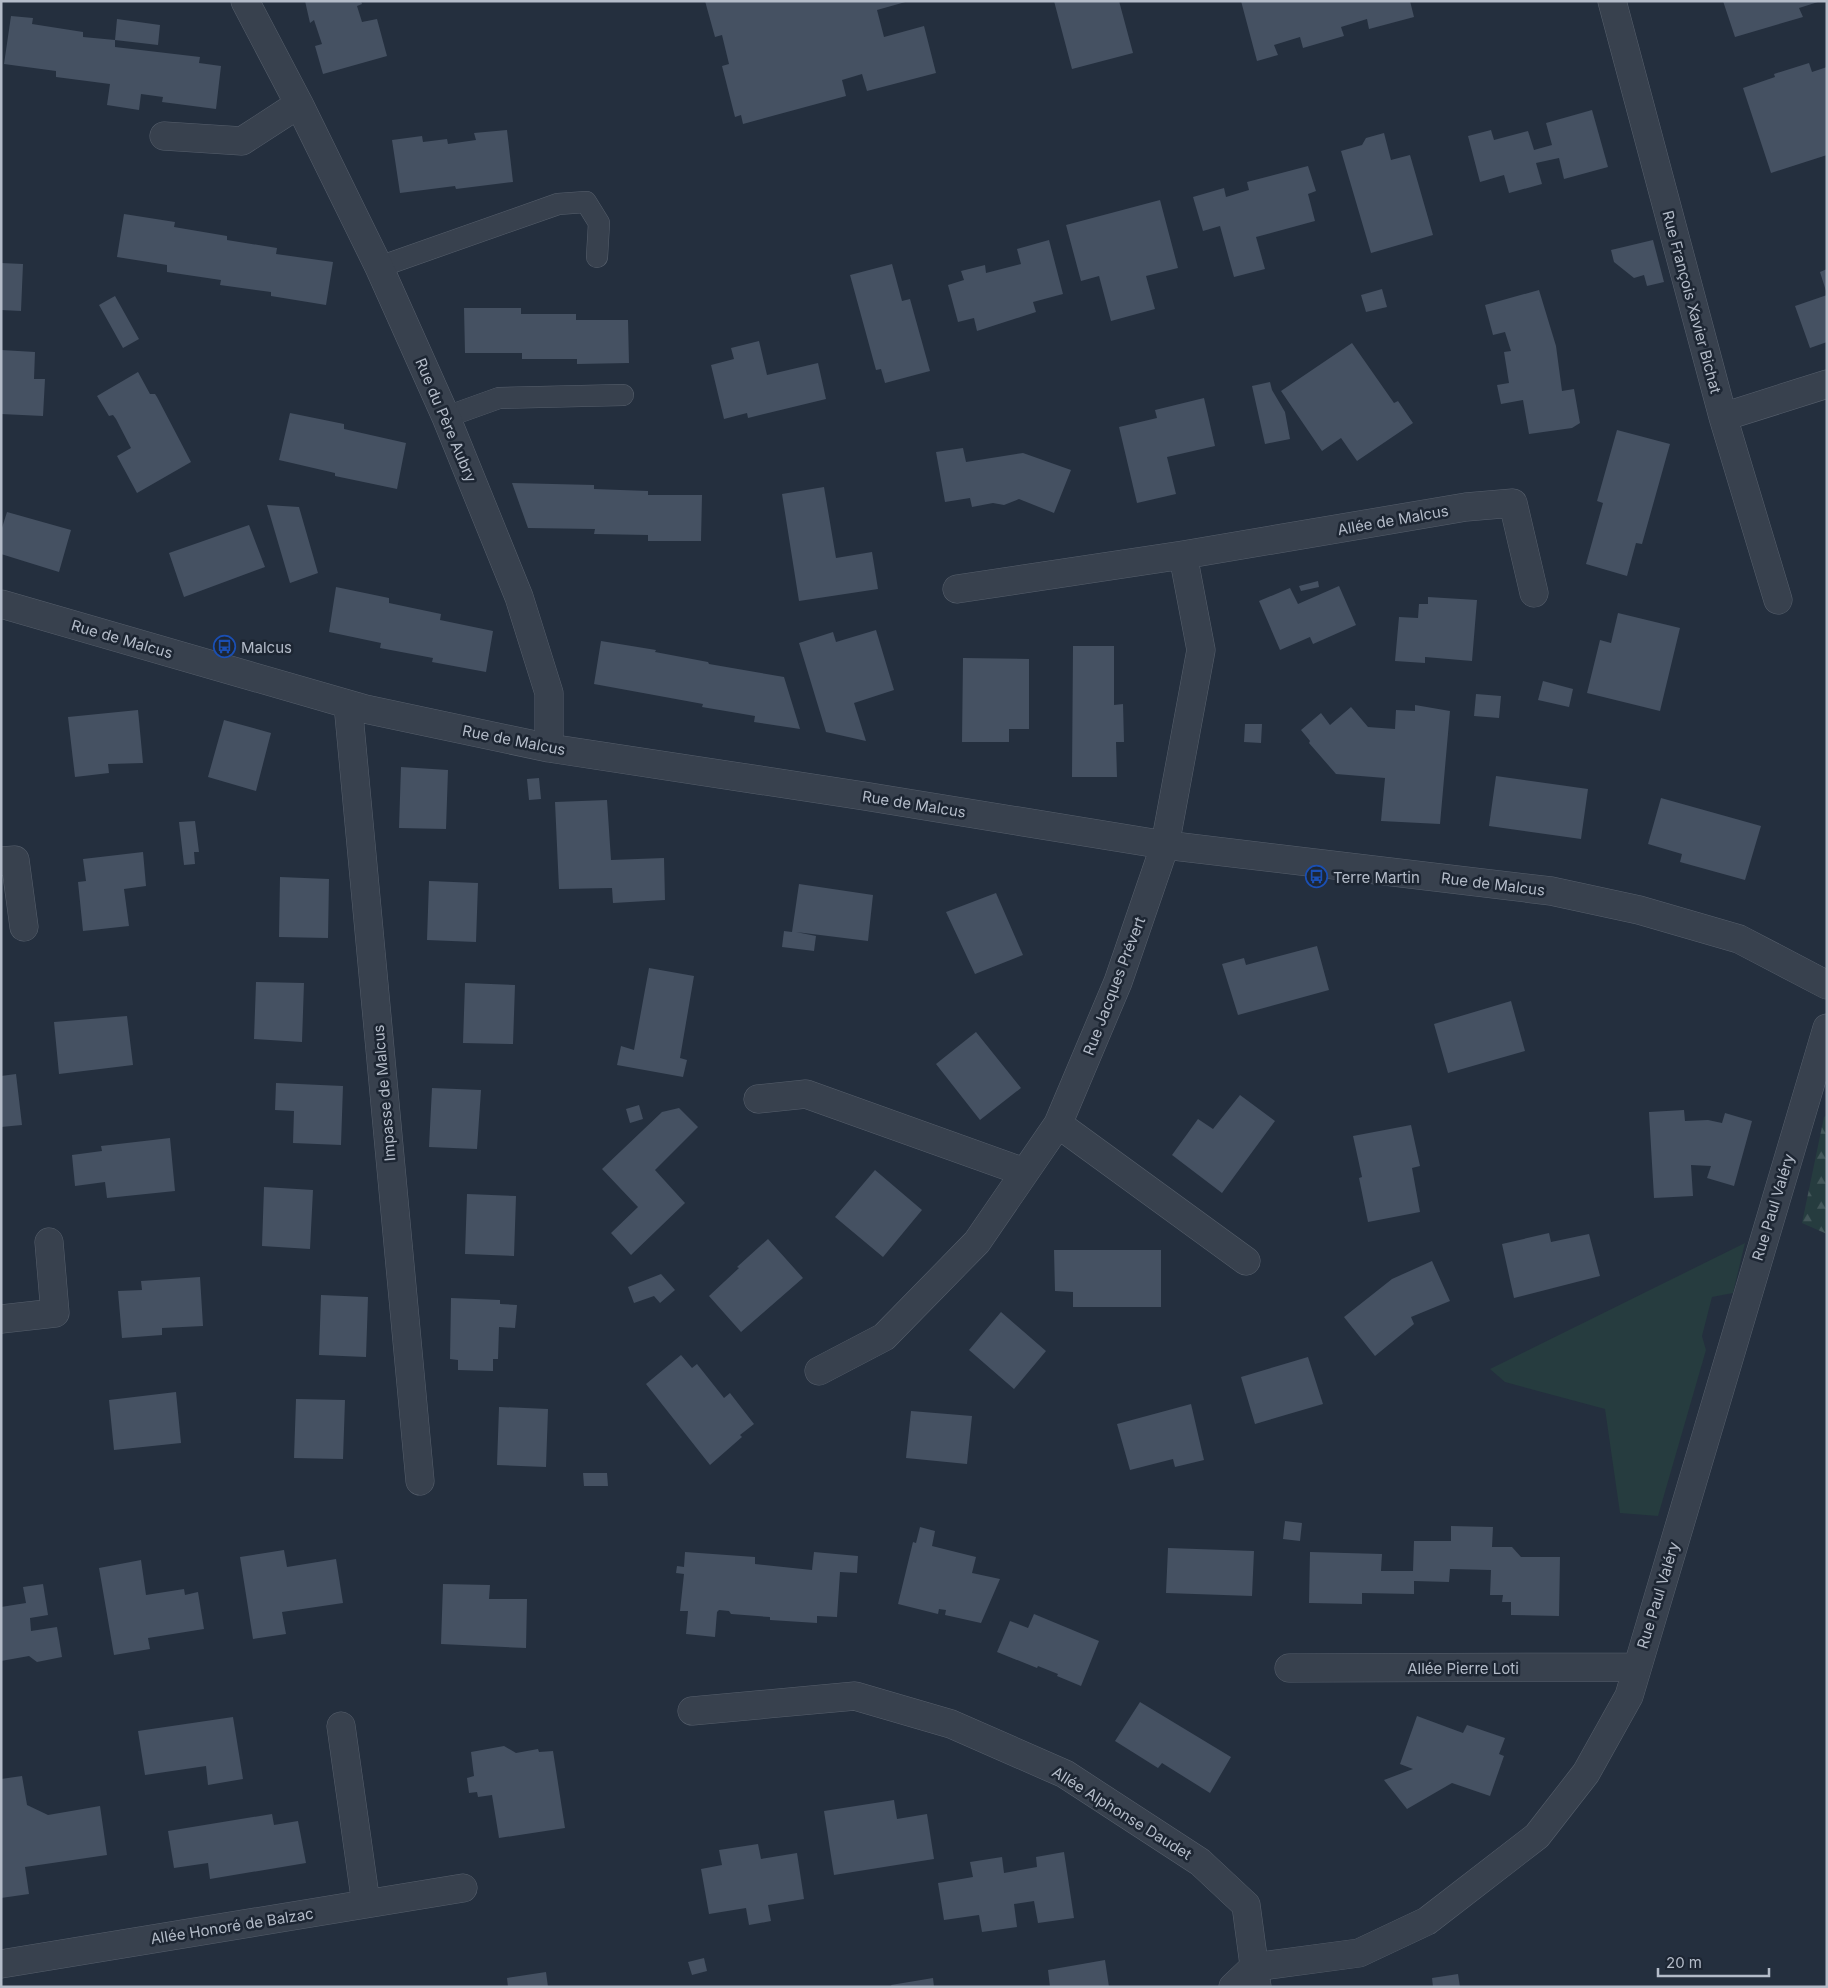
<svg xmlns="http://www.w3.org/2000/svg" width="1828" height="1988" viewBox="0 0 1828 1988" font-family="Inter,sans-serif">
	<defs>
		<pattern id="forest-firs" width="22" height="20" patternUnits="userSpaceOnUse" patternTransform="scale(1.25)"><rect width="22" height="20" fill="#263c3f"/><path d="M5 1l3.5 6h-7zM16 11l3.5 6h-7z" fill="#435659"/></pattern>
	</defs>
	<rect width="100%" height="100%" fill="#242f3e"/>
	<path fill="url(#forest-firs)" d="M 1827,1115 L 1827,1234 L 1802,1223 L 1824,1117 Z"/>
	<path fill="#263c3f" d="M 1745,1243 L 1733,1293 L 1712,1297 L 1702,1336 L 1706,1350 L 1658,1516 L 1620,1513 L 1605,1409 L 1505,1382 L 1490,1369 Z"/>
	<path fill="#455162" d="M 305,1 L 361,1 L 362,4 L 357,6 L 362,22 L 377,19 L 387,56 L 323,74 L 315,46 L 322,44 L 314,20 L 310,23 Z
		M 705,1 L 909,1 L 877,10 L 884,37 L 924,26 L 936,73 L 867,91 L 862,74 L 842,80 L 846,96 L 743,124 L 741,115 L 735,117 L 722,66 L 729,64 L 722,35 L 715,37 Z
		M 1054,1 L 1119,1 L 1133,53 L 1072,69 Z
		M 1241,1 L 1410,1 L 1414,17 L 1369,29 L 1367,19 L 1341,27 L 1344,36 L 1303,48 L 1300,37 L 1274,45 L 1278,55 L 1257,61 Z
		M 1723,1 L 1817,1 L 1818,2 L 1799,8 L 1803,17 L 1735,37 Z
		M 11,16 L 33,18 L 32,24 L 83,32 L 83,37 L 115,40 L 115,47 L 200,57 L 199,63 L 221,66 L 216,109 L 162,102 L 163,97 L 141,94 L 139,110 L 107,105 L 110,84 L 56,77 L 56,71 L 4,64 Z
		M 117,19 L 160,25 L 158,45 L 115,40 Z
		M 1809,63 L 1812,72 L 1827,67 L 1827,155 L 1771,173 L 1743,88 L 1775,77 L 1774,74 Z
		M 1592,110 L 1608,167 L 1564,179 L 1559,158 L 1536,163 L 1542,184 L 1509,193 L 1504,175 L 1480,182 L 1468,136 L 1491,130 L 1494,140 L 1528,131 L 1534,150 L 1552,145 L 1546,123 Z
		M 507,130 L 513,182 L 456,189 L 455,186 L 400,193 L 392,140 L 422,136 L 423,142 L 447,139 L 448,144 L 476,140 L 474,133 Z
		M 1384,133 L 1391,160 L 1410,155 L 1433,235 L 1371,253 L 1341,151 L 1362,145 L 1366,138 Z
		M 1308,166 L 1316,191 L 1308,194 L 1315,221 L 1256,237 L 1265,269 L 1234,277 L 1220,226 L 1203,231 L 1193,197 L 1224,188 L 1226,197 L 1249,190 L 1247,182 Z
		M 1160,200 L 1178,268 L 1146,276 L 1155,309 L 1111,321 L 1099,276 L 1081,281 L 1066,225 Z
		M 124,214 L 175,222 L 174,227 L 227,236 L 227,240 L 277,248 L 276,254 L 333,262 L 326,305 L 271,296 L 271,292 L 220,285 L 221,280 L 167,272 L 167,265 L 117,257 Z
		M 1049,240 L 1063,294 L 1033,302 L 1036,312 L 977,331 L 974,318 L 958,322 L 948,285 L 964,280 L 961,271 L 985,265 L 986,273 L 1021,264 L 1017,249 Z
		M 1653,240 L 1664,282 L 1647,286 L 1644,275 L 1634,278 L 1614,262 L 1611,250 Z
		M 1,263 L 23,264 L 21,311 L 1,310 Z
		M 892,264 L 902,301 L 910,299 L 930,371 L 885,383 L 881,369 L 876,370 L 850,275 Z
		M 1827,269 L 1827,291 L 1826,291 L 1820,272 Z
		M 1382,289 L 1387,307 L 1366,312 L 1361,295 Z
		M 1539,290 L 1556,346 L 1562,391 L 1574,389 L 1580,423 L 1572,428 L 1529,434 L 1523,400 L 1501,404 L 1497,385 L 1509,383 L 1504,352 L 1511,351 L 1505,332 L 1493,335 L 1485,305 Z
		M 1827,295 L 1827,342 L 1810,348 L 1795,306 Z
		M 115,296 L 139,339 L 123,348 L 99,305 Z
		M 464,308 L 521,308 L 521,314 L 576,314 L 576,320 L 628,320 L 629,363 L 577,364 L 577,359 L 522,359 L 522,353 L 465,353 Z
		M 759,341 L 767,375 L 818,363 L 826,399 L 748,418 L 747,413 L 724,419 L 711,365 L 734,359 L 731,348 Z
		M 1352,343 L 1394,403 L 1398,401 L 1413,423 L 1357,461 L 1341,438 L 1322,451 L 1281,391 Z
		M 1,350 L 35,352 L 34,379 L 45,379 L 43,416 L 1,414 Z
		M 138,372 L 150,394 L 155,394 L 157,397 L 191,462 L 137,493 L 117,456 L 131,448 L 116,419 L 113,415 L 109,416 L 97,396 Z
		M 1270,382 L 1272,390 L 1285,412 L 1290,439 L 1265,444 L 1252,386 Z
		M 1204,398 L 1215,446 L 1167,457 L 1176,494 L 1137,503 L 1119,427 L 1157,418 L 1155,410 Z
		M 290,413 L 344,424 L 344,429 L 406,443 L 397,489 L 335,476 L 335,473 L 279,460 Z
		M 1617,430 L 1670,444 L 1642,544 L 1636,543 L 1627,576 L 1586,564 L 1603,503 L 1597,501 Z
		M 963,448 L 966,462 L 1023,453 L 1071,470 L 1054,513 L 1019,499 L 1004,505 L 993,503 L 972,507 L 970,498 L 945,502 L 936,452 Z
		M 512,483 L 594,485 L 594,489 L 648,491 L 648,495 L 702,495 L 701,541 L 648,541 L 648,535 L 594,534 L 595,529 L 528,528 Z
		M 824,487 L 836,558 L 872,552 L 878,589 L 799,601 L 782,494 Z
		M 267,505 L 299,507 L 318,573 L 290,583 Z
		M 7,512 L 71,530 L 59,572 L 1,554 L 1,531 Z
		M 249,525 L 265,567 L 184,597 L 169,553 Z
		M 1318,581 L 1319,587 L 1301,591 L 1299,586 Z
		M 1339,586 L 1356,625 L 1313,644 L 1310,637 L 1280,650 L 1259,601 L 1290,588 L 1298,604 Z
		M 336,587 L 389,598 L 389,603 L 441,614 L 440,620 L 493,631 L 486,672 L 432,662 L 433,658 L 380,648 L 381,643 L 329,632 Z
		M 1428,597 L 1477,600 L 1472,661 L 1425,657 L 1425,663 L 1395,661 L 1399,617 L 1418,618 L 1419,604 L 1428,604 Z
		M 1618,613 L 1680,628 L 1660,711 L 1587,693 L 1600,640 L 1611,643 Z
		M 876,630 L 894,690 L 854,703 L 866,741 L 826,732 L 799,643 L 833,632 L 836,642 Z
		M 601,641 L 656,650 L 655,652 L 708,662 L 709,664 L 784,677 L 800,729 L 754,722 L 755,716 L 702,707 L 703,704 L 594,684 Z
		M 1073,646 L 1114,646 L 1114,705 L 1123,704 L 1124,742 L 1116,742 L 1117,777 L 1072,777 Z
		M 963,658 L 1029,659 L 1029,729 L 1009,729 L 1009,742 L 962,742 Z
		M 1543,681 L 1573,689 L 1569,707 L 1538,700 Z
		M 1476,694 L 1501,696 L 1499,718 L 1474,716 Z
		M 1415,705 L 1450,711 L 1440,824 L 1381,821 L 1385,778 L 1336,774 L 1309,743 L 1310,741 L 1301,730 L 1321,713 L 1330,725 L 1351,707 L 1368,727 L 1395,729 L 1396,710 L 1415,711 Z
		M 138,710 L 143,763 L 108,764 L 109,773 L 75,777 L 68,717 Z
		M 224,720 L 271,733 L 256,791 L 208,777 Z
		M 1245,724 L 1262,724 L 1261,743 L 1244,742 Z
		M 401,767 L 448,770 L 446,829 L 399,828 Z
		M 1496,776 L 1588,789 L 1581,839 L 1489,826 Z
		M 539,778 L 541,799 L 529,800 L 527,779 Z
		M 1661,798 L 1761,826 L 1745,880 L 1680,862 L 1682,854 L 1648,844 Z
		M 607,800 L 611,860 L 664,858 L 665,900 L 613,903 L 612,888 L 559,889 L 555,802 Z
		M 195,821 L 199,852 L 194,852 L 195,864 L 184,865 L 179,822 Z
		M 143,852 L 146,886 L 124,889 L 129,926 L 83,931 L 78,882 L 86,881 L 83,859 Z
		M 280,877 L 329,879 L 328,938 L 279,937 Z
		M 429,881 L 478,883 L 476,942 L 427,940 Z
		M 799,884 L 873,895 L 868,941 L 796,932 L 816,936 L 814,951 L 782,947 L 784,931 L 792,932 Z
		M 996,893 L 1023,955 L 975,974 L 946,912 Z
		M 1317,946 L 1329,990 L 1238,1015 L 1222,964 L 1244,958 L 1246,965 Z
		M 649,968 L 694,976 L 680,1058 L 687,1060 L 683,1077 L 617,1065 L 621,1046 L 634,1050 Z
		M 256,982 L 304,983 L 302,1042 L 254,1039 Z
		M 465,983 L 515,985 L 513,1044 L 463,1043 Z
		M 1511,1001 L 1525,1051 L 1448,1073 L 1434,1024 Z
		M 127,1016 L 133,1065 L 59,1074 L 54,1022 Z
		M 976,1032 L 1021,1088 L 980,1120 L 936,1064 Z
		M 16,1074 L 22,1125 L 1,1127 L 1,1076 Z
		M 276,1083 L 343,1086 L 341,1145 L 293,1143 L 294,1111 L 275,1110 Z
		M 432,1088 L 481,1090 L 477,1149 L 429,1147 Z
		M 1240,1095 L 1275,1121 L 1222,1193 L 1172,1155 L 1198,1119 L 1213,1129 Z
		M 639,1105 L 643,1119 L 630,1123 L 626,1109 Z
		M 679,1108 L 698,1127 L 655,1170 L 685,1203 L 631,1255 L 611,1233 L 638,1207 L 602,1169 L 662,1112 Z
		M 1684,1110 L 1685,1121 L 1708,1120 L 1722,1123 L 1725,1113 L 1752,1121 L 1734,1186 L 1707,1178 L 1711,1166 L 1691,1165 L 1693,1196 L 1654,1198 L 1649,1112 Z
		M 1411,1125 L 1420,1166 L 1412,1168 L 1420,1212 L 1368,1222 L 1359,1178 L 1362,1177 L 1353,1136 Z
		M 170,1138 L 175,1191 L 107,1198 L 105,1182 L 75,1186 L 72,1155 L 102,1151 L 101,1146 Z
		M 875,1170 L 922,1210 L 883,1257 L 835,1217 Z
		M 264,1187 L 313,1190 L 310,1249 L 262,1246 Z
		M 467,1194 L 516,1196 L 514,1256 L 465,1254 Z
		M 1549,1233 L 1551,1242 L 1589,1234 L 1600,1276 L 1514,1298 L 1502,1244 Z
		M 768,1239 L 803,1278 L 741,1332 L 709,1296 L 739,1268 L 737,1267 Z
		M 1054,1250 L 1161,1250 L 1161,1307 L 1073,1307 L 1073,1292 L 1055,1291 Z
		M 1432,1261 L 1450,1301 L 1411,1317 L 1414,1324 L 1375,1356 L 1344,1317 L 1392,1279 Z
		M 661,1274 L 675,1290 L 660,1303 L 654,1296 L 634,1303 L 628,1287 Z
		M 200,1277 L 203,1326 L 162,1328 L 162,1335 L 122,1338 L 118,1291 L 142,1290 L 141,1281 Z
		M 321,1295 L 368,1297 L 366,1357 L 319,1355 Z
		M 451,1298 L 500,1300 L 500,1304 L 517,1305 L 515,1328 L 499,1327 L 498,1359 L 493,1359 L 493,1371 L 458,1370 L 458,1360 L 450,1359 Z
		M 1001,1312 L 1046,1351 L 1014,1389 L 969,1350 Z
		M 681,1355 L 692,1368 L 697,1364 L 724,1398 L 730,1393 L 754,1424 L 740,1435 L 742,1437 L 710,1465 L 646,1384 Z
		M 1308,1357 L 1323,1404 L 1255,1424 L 1241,1377 Z
		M 176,1392 L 181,1443 L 114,1450 L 109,1400 Z
		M 296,1399 L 345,1400 L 343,1459 L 294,1458 Z
		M 1191,1404 L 1204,1460 L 1175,1467 L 1173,1459 L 1130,1470 L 1117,1424 Z
		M 499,1407 L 548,1409 L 546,1467 L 497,1465 Z
		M 911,1411 L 972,1416 L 967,1464 L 906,1458 Z
		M 583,1473 L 607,1473 L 608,1486 L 584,1486 Z
		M 1285,1521 L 1302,1523 L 1300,1541 L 1283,1539 Z
		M 1451,1526 L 1493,1527 L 1492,1547 L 1512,1547 L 1521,1557 L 1560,1557 L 1559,1616 L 1511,1615 L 1511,1602 L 1502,1602 L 1503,1595 L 1490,1595 L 1491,1570 L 1450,1569 L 1449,1582 L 1414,1581 L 1414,1594 L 1362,1593 L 1362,1604 L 1309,1603 L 1310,1552 L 1382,1554 L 1381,1571 L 1413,1571 L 1414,1541 L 1451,1541 Z
		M 920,1527 L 935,1531 L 932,1546 L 976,1557 L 972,1573 L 1000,1579 L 981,1623 L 945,1615 L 946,1610 L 939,1609 L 938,1614 L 898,1604 L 913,1542 L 916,1543 Z
		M 1168,1548 L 1254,1551 L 1252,1596 L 1166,1593 Z
		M 284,1550 L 287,1567 L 336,1559 L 343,1603 L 282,1612 L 286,1634 L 253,1639 L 240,1557 Z
		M 685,1552 L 755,1557 L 755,1564 L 812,1570 L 814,1552 L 858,1556 L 857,1573 L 840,1572 L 837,1617 L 817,1616 L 817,1623 L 770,1620 L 770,1617 L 731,1614 L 729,1611 L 719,1610 L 717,1612 L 715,1637 L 686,1634 L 688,1611 L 680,1611 L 684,1574 L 676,1573 L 677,1566 L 684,1567 Z
		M 141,1560 L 146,1595 L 184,1589 L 185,1595 L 198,1592 L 204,1629 L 148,1638 L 150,1649 L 114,1655 L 99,1568 Z
		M 43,1584 L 48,1615 L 30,1618 L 31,1631 L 57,1627 L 62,1657 L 37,1662 L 29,1656 L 1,1661 L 1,1607 L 26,1603 L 23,1587 Z
		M 443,1584 L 490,1585 L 489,1599 L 527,1599 L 526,1648 L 441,1644 Z
		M 1034,1614 L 1099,1641 L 1081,1686 L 1057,1676 L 1058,1674 L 1038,1666 L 1037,1668 L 997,1652 L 1010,1621 L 1028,1628 Z
		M 1140,1702 L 1231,1757 L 1210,1793 L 1162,1763 L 1158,1768 L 1115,1741 Z
		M 1417,1716 L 1463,1733 L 1467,1725 L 1505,1738 L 1499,1754 L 1504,1756 L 1490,1796 L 1452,1783 L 1407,1809 L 1384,1780 L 1413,1769 L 1400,1764 Z
		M 233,1717 L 243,1779 L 208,1785 L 206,1766 L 145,1775 L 138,1731 Z
		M 504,1746 L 516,1753 L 538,1749 L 539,1752 L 553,1751 L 565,1828 L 499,1838 L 492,1795 L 478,1797 L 477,1792 L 469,1793 L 467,1778 L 474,1776 L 471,1752 Z
		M 22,1776 L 27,1805 L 48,1815 L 100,1806 L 107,1855 L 25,1867 L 29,1894 L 1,1898 L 1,1779 Z
		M 894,1800 L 897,1819 L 927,1814 L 934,1859 L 834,1875 L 824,1811 Z
		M 272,1814 L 274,1825 L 298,1821 L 306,1863 L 210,1879 L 208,1863 L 174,1868 L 168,1831 Z
		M 758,1844 L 761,1859 L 797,1853 L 804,1899 L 768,1905 L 771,1921 L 749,1925 L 746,1908 L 709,1914 L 701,1869 L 722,1865 L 719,1850 Z
		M 1064,1852 L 1074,1918 L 1038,1923 L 1034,1901 L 1014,1904 L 1017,1927 L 982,1932 L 979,1915 L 944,1920 L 938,1883 L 973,1877 L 970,1862 L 1002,1857 L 1004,1873 L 1037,1867 L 1036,1857 Z
		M 704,1958 L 707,1971 L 692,1975 L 688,1962 Z
		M 1105,1960 L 1109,1987 L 1050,1987 L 1048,1970 Z
		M 546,1972 L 548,1987 L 508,1987 L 507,1978 Z
		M 1458,1974 L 1460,1987 L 1433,1987 L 1432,1978 Z
		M 933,1978 L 934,1987 L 892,1987 L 891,1985 Z"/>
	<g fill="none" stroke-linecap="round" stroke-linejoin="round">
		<defs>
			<path id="lane" d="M 379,267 L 558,204 L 586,202 L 599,223 L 597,257
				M 446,417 L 499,398 L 623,395"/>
			<path id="street" d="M 245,1 L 299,104 L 379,267 L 446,417 L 519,597 L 549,693 L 549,748
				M 1612,1 L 1723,417 L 1778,600
				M 164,136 L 242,141 L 299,104
				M 1723,417 L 1827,384
				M 957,589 L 1183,555 L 1466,507 L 1513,503 L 1534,593
				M 1,604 L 365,709 L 549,748 L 864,796 L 1165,845 L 1551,891 L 1639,910 L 1739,939 L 1827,985
				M 348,704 L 420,1481
				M 1,861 L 15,860 L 24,927
				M 758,1099 L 806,1094 L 1024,1172
				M 1058,1124 L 1246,1261
				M 1,1319 L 55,1313 L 49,1242
				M 819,1371 L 884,1337 L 977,1242 L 1058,1124 L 1118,982 L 1165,845 L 1201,650 L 1183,555
				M 1289,1668 L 1636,1667
				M 692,1711 L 855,1696 L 951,1724 L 1065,1774 L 1200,1862 L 1246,1905 L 1257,1987
				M 341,1726 L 366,1904
				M 1,1964 L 463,1888
				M 1254,1967 L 1359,1953 L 1427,1921 L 1537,1836 L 1586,1773 L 1629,1696 L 1827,1028
				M 1233,1987 L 1254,1967"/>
		</defs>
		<use href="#lane" stroke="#565f6c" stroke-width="22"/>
		<use href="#street" stroke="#565f6c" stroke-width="29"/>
		<use href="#lane" stroke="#38414e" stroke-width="21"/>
		<use href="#street" stroke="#38414e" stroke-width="28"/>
	</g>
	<defs>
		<symbol id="bus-ring" viewBox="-11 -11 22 22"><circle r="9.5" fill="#1d2633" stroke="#1a4fb4" stroke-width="1.5"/><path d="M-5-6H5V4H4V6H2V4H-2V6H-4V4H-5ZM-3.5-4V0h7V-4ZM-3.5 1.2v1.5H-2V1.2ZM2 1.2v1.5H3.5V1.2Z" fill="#1a4fb4"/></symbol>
	</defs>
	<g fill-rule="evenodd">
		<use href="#bus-ring" x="212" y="634" width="25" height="25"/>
		<use href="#bus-ring" x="1304" y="864" width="25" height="25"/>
	</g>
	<g text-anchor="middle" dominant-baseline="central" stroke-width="5" stroke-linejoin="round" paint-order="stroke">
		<g font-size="15" fill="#b4bcc9" stroke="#1d2633">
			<text transform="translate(1692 302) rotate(75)">Rue François Xavier Bichat</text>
			<text transform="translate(446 420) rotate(67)">Rue du Père Aubry</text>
			<text transform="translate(1393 520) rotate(-10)">Allée de Malcus</text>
			<text transform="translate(122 639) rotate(16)">Rue de Malcus</text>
			<text transform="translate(514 740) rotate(11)">Rue de Malcus</text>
			<text transform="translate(914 804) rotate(9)">Rue de Malcus</text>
			<text transform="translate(1493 884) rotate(7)">Rue de Malcus</text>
			<text transform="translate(1114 986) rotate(-69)">Rue Jacques Prévert</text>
			<text transform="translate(384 1093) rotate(-95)">Impasse de Malcus</text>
			<text transform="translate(1773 1207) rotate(-73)">Rue Paul Valéry</text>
			<text transform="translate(1658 1595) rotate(-73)">Rue Paul Valéry</text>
			<text x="1463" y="1668">Allée Pierre Loti</text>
			<text transform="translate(1122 1813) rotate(32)">Allée Alphonse Daudet</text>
			<text transform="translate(232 1926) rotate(-9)">Allée Honoré de Balzac</text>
		</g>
		<g font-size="15" fill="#b4bcc9" stroke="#1d2633" text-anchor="start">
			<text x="241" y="647">Malcus</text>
			<text x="1333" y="877">Terre Martin</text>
		</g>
	</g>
	<rect width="1828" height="1988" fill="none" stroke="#b4bcc9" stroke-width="5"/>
	<path d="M1658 1968v8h111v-8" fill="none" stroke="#b4bcc9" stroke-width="2.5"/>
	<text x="1666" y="1968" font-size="15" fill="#b4bcc9" stroke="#1d2633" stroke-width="4" paint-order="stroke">20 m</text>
</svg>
